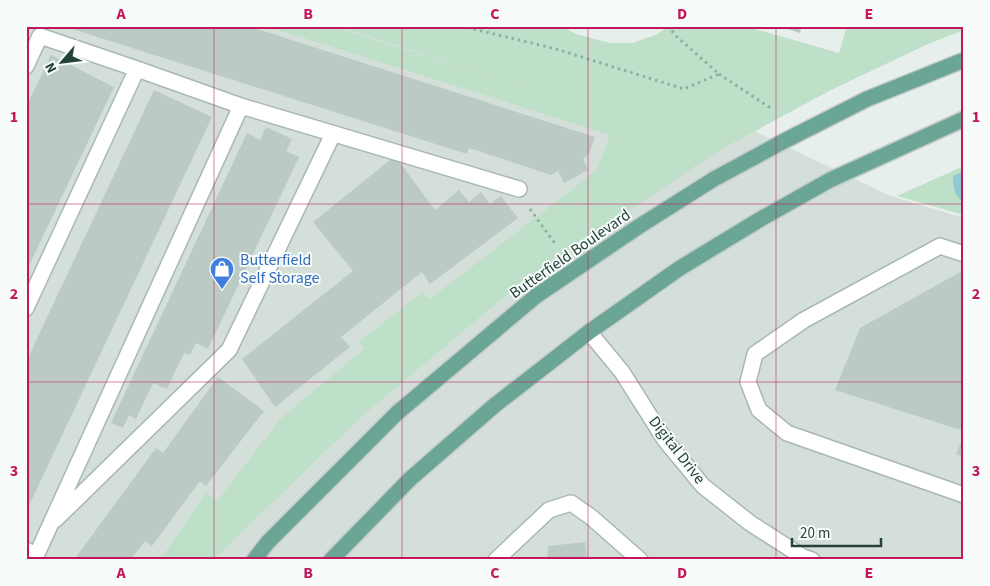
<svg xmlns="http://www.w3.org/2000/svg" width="990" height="586" viewBox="0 0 990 586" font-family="'Source Sans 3',sans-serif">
	<rect width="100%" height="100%" fill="#e6efeb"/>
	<path fill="#d4dfda" d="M 26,26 L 431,26 L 733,121 L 888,195 L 964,218 L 964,560 L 26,560 Z"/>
	<path fill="#bfe0c8" d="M 266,26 L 331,26 L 547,94 L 337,26 L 561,26 L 576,34 L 610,43 L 632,43 L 656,35 L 669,26 L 744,26 L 839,53 L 847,26 L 964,26 L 964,30 L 928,44 L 831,90 L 718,151 L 522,282 L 361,417 L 213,560 L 160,560 L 206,493 L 218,500 L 280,419 L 365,348 L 359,342 L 422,292 L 430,299 L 597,170 L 610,135 Z
		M 964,166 L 964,215 L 897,196 Z"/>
	<path fill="#8ec9d4" d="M 964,171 L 964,202 C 954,196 953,187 953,176 Z"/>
	<path fill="#bbcac4" d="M 63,26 L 248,26 L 595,137 L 589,154 L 583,158 L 588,170 L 564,183 L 558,171 L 551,175 L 469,148 L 467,154 Z
		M 778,26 L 802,26 L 800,33 Z
		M 51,55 L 114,87 L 26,272 L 26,107 Z
		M 154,90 L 212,117 L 26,512 L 26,362 Z
		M 266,127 L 292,139 L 286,151 L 299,157 L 208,349 L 196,343 L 190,355 L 184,353 L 167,389 L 153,383 L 136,419 L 129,415 L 123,428 L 111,423 L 247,133 L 260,140 Z
		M 395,156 L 435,210 L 459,190 L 469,202 L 481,192 L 490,204 L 501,196 L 518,218 L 430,284 L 422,272 L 341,337 L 350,347 L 275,407 L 242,359 L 353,271 L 313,222 Z
		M 964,270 L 964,431 L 835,390 L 860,328 Z
		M 218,377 L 264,411 L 206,486 L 200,481 L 152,546 L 145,541 L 130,560 L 74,560 L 156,448 L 163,453 Z
		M 964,435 L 964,457 L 956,454 Z
		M 585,542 L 587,560 L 547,560 L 548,546 Z"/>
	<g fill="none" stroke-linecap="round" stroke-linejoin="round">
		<defs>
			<path id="minor" d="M 26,66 L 40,36 L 137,69
				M 241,106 L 519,189
				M 964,254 L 940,246 L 804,320 L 755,354 L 748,382 L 759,410 L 787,433 L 964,495
				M 26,308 L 137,69 L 241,106 L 36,556 L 26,550
				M 589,332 L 622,372 L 665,440 L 703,486 L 750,523 L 803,557 L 812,560
				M 55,520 L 229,350 L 333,134
				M 496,560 L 549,510 L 571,503 L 591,517 L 640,560"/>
			<path id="major" d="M 254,560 L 268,542 L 397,413 L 536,296 L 638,227 L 714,179 L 786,140 L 867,99 L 964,60
				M 331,560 L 410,479 L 495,405 L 589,332 L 680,268 L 759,220 L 830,180 L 964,119"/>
		</defs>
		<use href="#minor" stroke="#a8b8b2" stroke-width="18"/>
		<use href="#major" stroke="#c2cac8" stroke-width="18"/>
		<path stroke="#86b3a5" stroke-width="3" stroke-dasharray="2.5 4" stroke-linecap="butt" d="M 461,26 L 556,49 L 684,89 L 719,74 L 676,36 L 668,26
			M 719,74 L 772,109
			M 530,209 L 556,245"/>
		<use href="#minor" stroke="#fff" stroke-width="15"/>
		<use href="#major" stroke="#6aa596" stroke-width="15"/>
	</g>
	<path fill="none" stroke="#c2185b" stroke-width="1" stroke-opacity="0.55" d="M 214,26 L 214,560M 402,26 L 402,560M 588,26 L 588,560M 776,26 L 776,560M 26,204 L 964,204M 26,382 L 964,382"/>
	<defs>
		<symbol id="shop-pin" viewBox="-11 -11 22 30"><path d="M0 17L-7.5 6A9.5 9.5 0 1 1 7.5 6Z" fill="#3f7fe0" stroke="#f7fbf9"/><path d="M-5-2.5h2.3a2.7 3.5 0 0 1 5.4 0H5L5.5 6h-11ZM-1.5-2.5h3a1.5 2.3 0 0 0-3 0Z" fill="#fff"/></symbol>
	</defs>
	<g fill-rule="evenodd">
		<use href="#shop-pin" x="208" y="255" width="28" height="38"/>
	</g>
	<g text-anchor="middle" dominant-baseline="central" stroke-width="4" stroke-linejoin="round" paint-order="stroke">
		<g font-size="16" fill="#24423a" stroke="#f7fbf9">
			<text transform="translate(570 254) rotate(-35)">Butterfield Boulevard</text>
			<text transform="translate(677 450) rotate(52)">Digital Drive</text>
		</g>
		<g font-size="16" fill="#366cbe" stroke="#f7fbf9" text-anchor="start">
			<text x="240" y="260">Butterfield<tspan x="240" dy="18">Self Storage</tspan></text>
		</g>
	</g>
	<rect width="990" height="586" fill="none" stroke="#f7fbf9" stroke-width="55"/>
	<g transform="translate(62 62) rotate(242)" stroke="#f7fbf9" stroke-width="4" paint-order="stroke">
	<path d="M0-4L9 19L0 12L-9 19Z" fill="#24423a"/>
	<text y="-8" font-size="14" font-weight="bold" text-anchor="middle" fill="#24423a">N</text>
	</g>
	<path d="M792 538v8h89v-8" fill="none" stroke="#24423a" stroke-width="2.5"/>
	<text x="800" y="538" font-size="15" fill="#24423a" stroke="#f7fbf9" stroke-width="4" paint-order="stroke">20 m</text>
	<rect x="28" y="28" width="934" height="530" fill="none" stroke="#c2185b" stroke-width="2"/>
	<g font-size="16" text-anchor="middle" font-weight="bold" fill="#c2185b">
		<text x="121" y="19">A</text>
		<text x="308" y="19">B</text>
		<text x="495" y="19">C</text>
		<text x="682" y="19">D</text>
		<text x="869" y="19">E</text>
		<text x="14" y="122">1</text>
		<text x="976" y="122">1</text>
		<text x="14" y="299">2</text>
		<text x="976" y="299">2</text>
		<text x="14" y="476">3</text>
		<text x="976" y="476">3</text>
		<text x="121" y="578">A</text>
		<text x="308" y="578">B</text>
		<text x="495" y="578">C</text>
		<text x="682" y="578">D</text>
		<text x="869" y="578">E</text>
	</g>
</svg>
